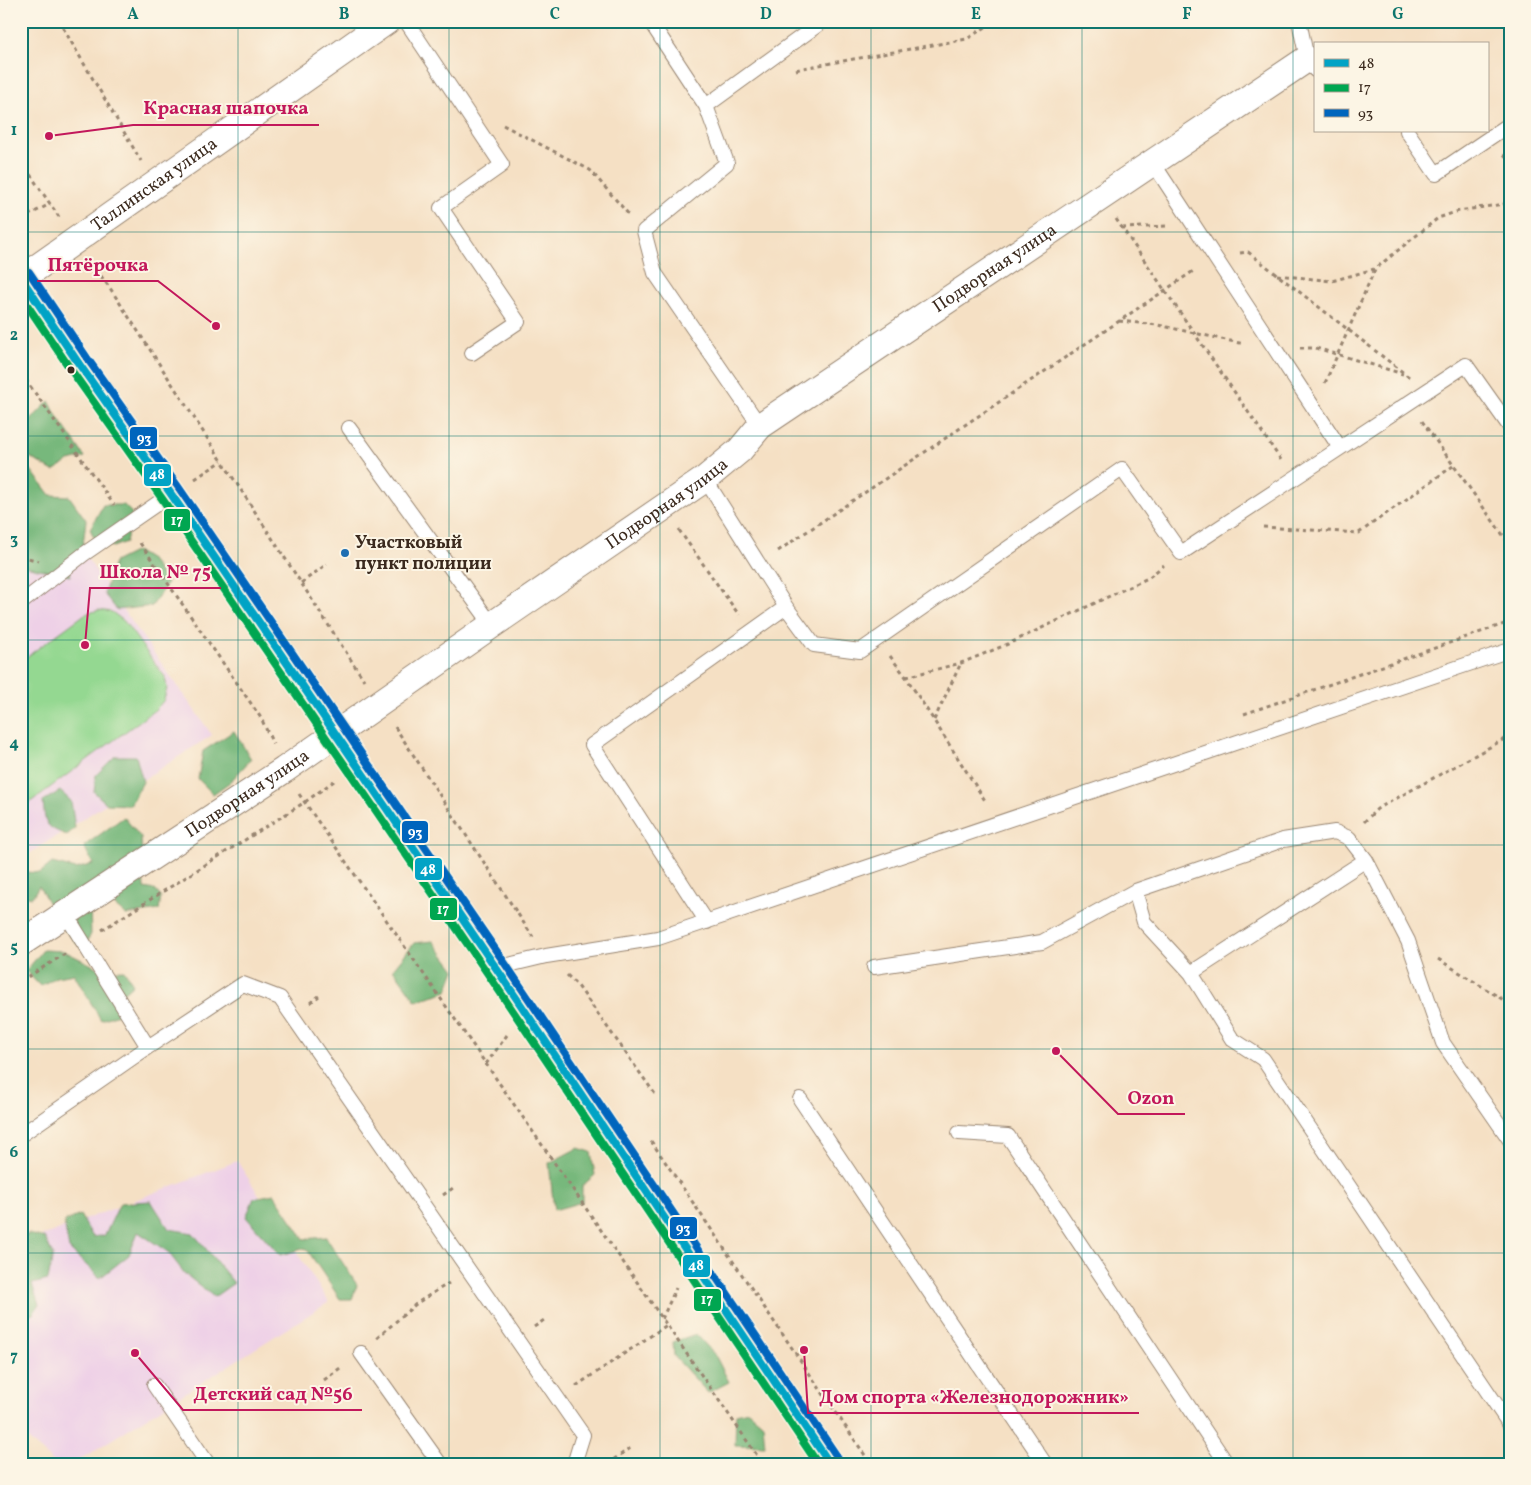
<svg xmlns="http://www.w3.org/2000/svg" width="1531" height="1485" viewBox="0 0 1531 1485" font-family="Vollkorn,serif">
	<rect width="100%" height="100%" fill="#fcf5e5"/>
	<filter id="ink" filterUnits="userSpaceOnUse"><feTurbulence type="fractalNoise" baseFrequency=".02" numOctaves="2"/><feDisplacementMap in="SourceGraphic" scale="10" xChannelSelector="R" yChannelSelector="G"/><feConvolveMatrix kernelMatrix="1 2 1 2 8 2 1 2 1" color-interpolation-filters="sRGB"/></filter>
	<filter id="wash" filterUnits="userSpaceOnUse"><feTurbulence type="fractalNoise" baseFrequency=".0096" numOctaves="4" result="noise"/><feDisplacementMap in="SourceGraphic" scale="20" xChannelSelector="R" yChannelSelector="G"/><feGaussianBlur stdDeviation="1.12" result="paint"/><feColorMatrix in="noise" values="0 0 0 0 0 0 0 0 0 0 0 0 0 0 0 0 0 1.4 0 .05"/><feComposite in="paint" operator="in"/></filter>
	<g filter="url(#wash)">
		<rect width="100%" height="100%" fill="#f5e0c4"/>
		<path fill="#eed0e7" d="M 21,465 L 212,735 L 21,859 Z
			M 237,1161 L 329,1302 L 73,1464 L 56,1464 L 21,1433 L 21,1244 Z"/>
		<path fill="#94d891" stroke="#688158" d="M 99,610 L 112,612 L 124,621 L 165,677 L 167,688 L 164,700 L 156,709 L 21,809 L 21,661 L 85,614 Z"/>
		<path fill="#77b87b" stroke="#59714c" d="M 49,401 L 58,418 L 85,457 L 69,461 L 53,471 L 28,456 L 30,421 Z
			M 21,457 L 50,495 L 69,496 L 86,520 L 83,545 L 71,560 L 70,576 L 25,566 L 21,561 Z
			M 103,505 L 124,505 L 132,513 L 126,542 L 113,547 L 95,539 L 90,529 Z
			M 136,551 L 152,561 L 167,583 L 152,606 L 117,610 L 104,594 L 114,562 Z
			M 234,731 L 251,759 L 230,782 L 213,794 L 198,779 L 203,751 Z
			M 115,756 L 136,756 L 143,782 L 130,805 L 107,804 L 94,792 L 96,775 Z
			M 60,791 L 71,801 L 75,828 L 67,835 C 44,827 45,823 43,801 Z
			M 124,817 L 141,838 L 144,888 L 155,890 L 161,897 L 159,910 L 126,915 L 107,899 L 90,907 L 91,934 L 83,950 L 62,927 L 39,886 L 32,897 L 23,895 L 26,872 L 40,873 L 52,863 L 76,869 L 93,864 L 84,846 Z
			M 433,941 L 455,970 L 447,991 L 416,1001 L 393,969 L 414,943 Z
			M 43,950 L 64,951 L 104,971 L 124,970 L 133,984 L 124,992 L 108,995 L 121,1013 L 101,1020 L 74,974 L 56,977 L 40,986 L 26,971 Z
			M 578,1148 L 591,1152 L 595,1175 L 582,1186 L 582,1202 L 554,1210 L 549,1163 Z
			M 274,1194 L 304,1239 L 326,1237 L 357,1285 L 352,1299 L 340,1299 L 306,1248 L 280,1255 L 246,1217 L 254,1198 Z
			M 151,1201 L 169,1229 L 193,1233 L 234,1283 L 214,1297 L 185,1274 L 168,1252 L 138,1232 L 129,1255 L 100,1278 L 69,1249 L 64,1222 L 80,1215 L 93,1237 L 105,1235 L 120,1203 Z
			M 29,1234 L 45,1238 L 53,1255 L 48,1280 L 32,1284 L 39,1305 L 33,1314 L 21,1317 L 21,1237 Z
			M 696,1334 L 715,1355 L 729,1382 L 708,1393 L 674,1356 L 673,1342 Z
			M 748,1411 L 763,1424 L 765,1446 L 735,1445 L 736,1414 Z"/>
	</g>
	<g filter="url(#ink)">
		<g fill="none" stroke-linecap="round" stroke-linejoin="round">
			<defs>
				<path id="service" d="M 406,21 L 502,165 L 441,208 L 518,322 L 472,353
					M 650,21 L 706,106 L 727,163 L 644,231 L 655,273 L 760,426
					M 1299,21 L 1307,59 L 1315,70
					M 706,106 L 823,21
					M 1407,131 L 1436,174 L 1510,124
					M 1153,163 L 1340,448
					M 349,428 L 492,625
					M 705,479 L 786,607 L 814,645 L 860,651 L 1122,469 L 1181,553 L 1466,365 L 1510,427
					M 21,603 L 84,554 L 171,494
					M 1135,891 L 1144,922 L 1191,973 L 1232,1039 L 1263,1059 L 1510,1425
					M 65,913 L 148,1047
					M 707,922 L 592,745 L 786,607
					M 874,967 L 1042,942 L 1135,891 L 1283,840 L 1335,832 L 1349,838 L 1366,860 L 1408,941 L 1443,1043 L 1510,1140
					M 496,968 L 546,956 L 658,938 L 1510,650
					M 1191,973 L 1366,860
					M 800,1099 L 1045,1464
					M 959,1133 L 1008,1136 L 1227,1464
					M 21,1135 L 148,1047 L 243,984 L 280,998 L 583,1435 L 574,1464
					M 361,1353 L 440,1464
					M 154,1385 L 208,1464"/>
				<g id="minor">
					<path id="s1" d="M 22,278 L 387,21"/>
					<path id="s2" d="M 21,943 L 284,770 L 492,625 L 705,479 L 740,450 L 760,426 L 1307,59"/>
				</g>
				<path id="tertiary" d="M 21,278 L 79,364 L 171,494 L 496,968 L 830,1464"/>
			</defs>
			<use href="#service" stroke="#988571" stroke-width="16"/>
			<use href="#minor" stroke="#988571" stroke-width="28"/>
			<use href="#tertiary" stroke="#988571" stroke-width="29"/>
			<path stroke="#988571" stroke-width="3" stroke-dasharray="4 4" stroke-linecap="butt" d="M 59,21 L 141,161
				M 796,70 L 803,68 L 967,39 L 995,21
				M 503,125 L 590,170 L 630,216
				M 1504,154 L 1510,162
				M 21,161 L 59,217
				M 21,219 L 50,204
				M 1116,219 L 1281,460
				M 1122,228 L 1167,226
				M 1240,253 L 1248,252 L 1409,377
				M 91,263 L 110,288 L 364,680
				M 1277,275 L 1332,281 L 1374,269
				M 1119,321 L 1158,325 L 1244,344
				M 1300,348 L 1316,348 L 1403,374
				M 21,373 L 114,505
				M 1325,383 L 1375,269 L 1438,218 L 1459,211 L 1510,203
				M 1422,421 L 1510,545
				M 195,479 L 222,461
				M 1263,527 L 1359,533 L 1453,466
				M 679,530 L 739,615
				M 140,543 L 261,718 L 273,744
				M 778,551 L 1195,270
				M 21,556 L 39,561
				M 301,583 L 327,564
				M 1506,623 L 1510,607
				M 890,656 L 906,677 L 986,802
				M 906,677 L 961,663 L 1008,644 L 1148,578 L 1164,565
				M 1244,714 L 1510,622
				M 934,720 L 961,663
				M 395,727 L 533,937
				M 299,794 L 763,1464
				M 1364,822 L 1377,809 L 1510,736
				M 102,930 L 305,802 L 334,781
				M 1438,959 L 1510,1004
				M 567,975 L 578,986 L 655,1094
				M 21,981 L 65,954
				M 310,1003 L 319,996
				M 486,1064 L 507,1035
				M 651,1141 L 871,1464
				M 443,1195 L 453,1188
				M 662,1319 L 676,1288
				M 534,1327 L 544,1320
				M 377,1338 L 417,1303 L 449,1283
				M 324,1380 L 343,1366
				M 576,1386 L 667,1325
				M 607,1464 L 632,1447"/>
			<use href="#service" stroke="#fff" stroke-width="14"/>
			<use href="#minor" stroke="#fff" stroke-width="26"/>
			<use href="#tertiary" stroke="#fff" stroke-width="28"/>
			<defs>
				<path id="bus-1" d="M 21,278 L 79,364 L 171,494 L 496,968 L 830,1464"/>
				<path id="bus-2" d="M 21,296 L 71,370 L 163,500 L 488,974 L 818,1464"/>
				<path id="bus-3" d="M 29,272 L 87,358 L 179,488 L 504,962 L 838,1458"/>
			</defs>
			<use href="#bus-1" stroke="#fcf5e5" stroke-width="11"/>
			<use href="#bus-2" stroke="#fcf5e5" stroke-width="11"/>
			<use href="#bus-3" stroke="#fcf5e5" stroke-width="11"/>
			<use href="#bus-1" stroke="#03a3c5" stroke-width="8"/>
			<use href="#bus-2" stroke="#00a651" stroke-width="8"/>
			<use href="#bus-3" stroke="#0065bd" stroke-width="8"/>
		</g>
	</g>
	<path fill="none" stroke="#0f766e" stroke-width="1" stroke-opacity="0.55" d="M 238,21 L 238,1464M 449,21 L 449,1464M 660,21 L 660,1464M 871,21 L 871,1464M 1082,21 L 1082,1464M 1293,21 L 1293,1464M 21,232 L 1510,232M 21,436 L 1510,436M 21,640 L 1510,640M 21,845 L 1510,845M 21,1049 L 1510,1049M 21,1253 L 1510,1253"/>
	<circle fill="#3b2a1e" stroke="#fcf5e5" stroke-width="2" cx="71" cy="370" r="4.5"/>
	<circle fill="#1f6fb2" stroke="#fcf5e5" stroke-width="2" cx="345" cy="553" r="5"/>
	<g text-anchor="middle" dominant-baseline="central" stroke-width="4" stroke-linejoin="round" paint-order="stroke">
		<g font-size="18" fill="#3b2a1e" stroke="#fcf5e5">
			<text stroke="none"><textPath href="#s1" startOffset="162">Таллинская улица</textPath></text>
			<text stroke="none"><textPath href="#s2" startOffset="1186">Подворная улица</textPath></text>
			<text stroke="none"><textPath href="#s2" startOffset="781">Подворная улица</textPath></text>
			<text stroke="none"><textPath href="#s2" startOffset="271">Подворная улица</textPath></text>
		</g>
		<g font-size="18" font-weight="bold" fill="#3b2a1e" stroke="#fcf5e5" text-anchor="start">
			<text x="355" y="543">Участковый<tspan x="355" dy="21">пункт полиции</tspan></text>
		</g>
	</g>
	<path fill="none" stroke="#c2185b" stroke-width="2" d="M49 136L133 125H319M216 326L158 281H37M85 645L90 588H221M1056 1051L1118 1114H1185M135 1353L183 1410H362M804 1350L808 1413H1139"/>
	<g fill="#c2185b" stroke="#fcf5e5" stroke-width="2">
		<circle cx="49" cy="136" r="5"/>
		<circle cx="216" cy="326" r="5"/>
		<circle cx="85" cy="645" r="5"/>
		<circle cx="1056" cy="1051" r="5"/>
		<circle cx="135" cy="1353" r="5"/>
		<circle cx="804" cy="1350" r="5"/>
	</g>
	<g font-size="19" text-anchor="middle" font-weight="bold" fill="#c2185b" stroke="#fcf5e5" stroke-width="4" stroke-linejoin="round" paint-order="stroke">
		<text x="226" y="114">Красная шапочка</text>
		<text x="98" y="271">Пятёрочка</text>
		<text x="155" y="578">Школа № 75</text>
		<text x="1151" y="1104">Ozon</text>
		<text x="273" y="1400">Детский сад №56</text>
		<text x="974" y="1403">Дом спорта «Железнодорожник»</text>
	</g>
	<g stroke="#fcf5e5" stroke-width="2">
		<rect x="129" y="426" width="29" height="24" rx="5" fill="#0065bd"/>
		<rect x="143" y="463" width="29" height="24" rx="5" fill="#03a3c5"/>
		<rect x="163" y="508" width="28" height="24" rx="5" fill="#00a651"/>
		<rect x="401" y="820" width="28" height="24" rx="5" fill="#0065bd"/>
		<rect x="414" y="857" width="29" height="24" rx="5" fill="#03a3c5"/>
		<rect x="429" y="897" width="29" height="24" rx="5" fill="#00a651"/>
		<rect x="669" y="1216" width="29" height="24" rx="5" fill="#0065bd"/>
		<rect x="682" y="1254" width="29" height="24" rx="5" fill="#03a3c5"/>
		<rect x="693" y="1288" width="29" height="24" rx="5" fill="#00a651"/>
	</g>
	<g font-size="14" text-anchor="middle" font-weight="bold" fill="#fff">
		<text x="144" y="443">93</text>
		<text x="157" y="479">48</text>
		<text x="177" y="525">17</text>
		<text x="415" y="837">93</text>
		<text x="428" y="874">48</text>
		<text x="443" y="914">17</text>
		<text x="683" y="1233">93</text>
		<text x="696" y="1270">48</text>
		<text x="707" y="1304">17</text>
	</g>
	<rect width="1531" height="1485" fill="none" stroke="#fcf5e5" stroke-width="55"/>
	<rect x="1314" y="42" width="175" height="90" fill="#fcf5e5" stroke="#afa495"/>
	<rect x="1324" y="59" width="25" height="8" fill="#03a3c5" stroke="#afa495"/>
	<text x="1358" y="68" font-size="15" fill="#3b2a1e">48</text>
	<rect x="1324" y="84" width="25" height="8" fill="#00a651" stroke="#afa495"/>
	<text x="1358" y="92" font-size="15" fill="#3b2a1e">17</text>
	<rect x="1324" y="109" width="25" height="8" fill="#0065bd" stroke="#afa495"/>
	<text x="1358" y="118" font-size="15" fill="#3b2a1e">93</text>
	<rect x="28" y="28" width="1476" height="1430" fill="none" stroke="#0f766e" stroke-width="2"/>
	<g font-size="16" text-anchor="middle" font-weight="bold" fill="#0f766e">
		<text x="133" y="19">A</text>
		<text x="344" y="19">B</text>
		<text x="555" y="19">C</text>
		<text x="766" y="19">D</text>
		<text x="976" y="19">E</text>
		<text x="1187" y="19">F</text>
		<text x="1398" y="19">G</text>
		<text x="14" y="135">1</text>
		<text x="14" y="340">2</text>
		<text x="14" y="544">3</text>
		<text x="14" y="748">4</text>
		<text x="14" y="952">5</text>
		<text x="14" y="1157">6</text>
		<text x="14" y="1361">7</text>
	</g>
</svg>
